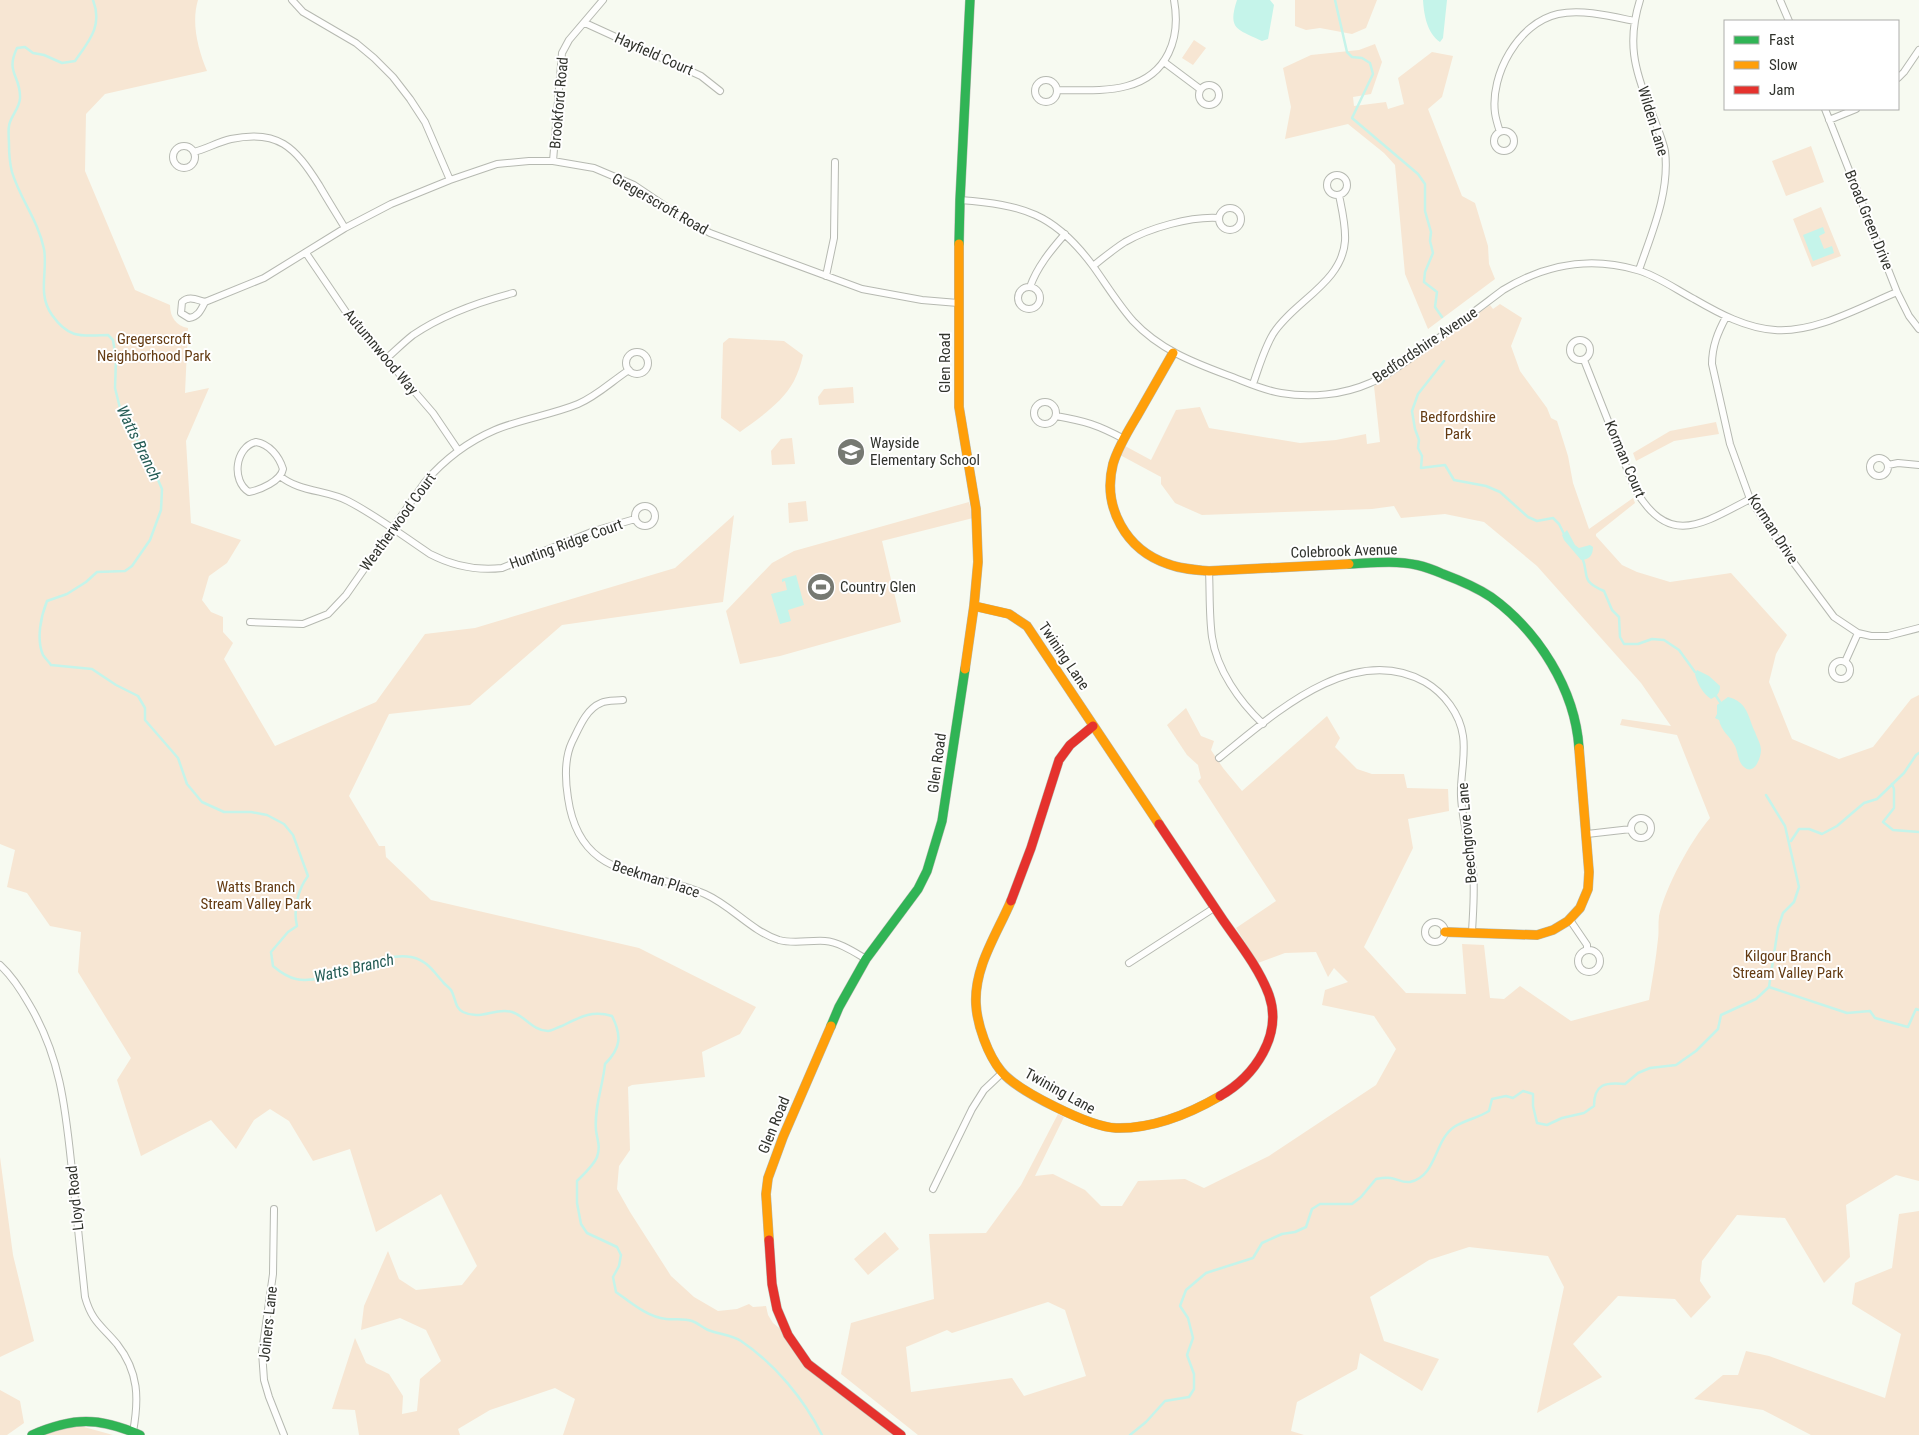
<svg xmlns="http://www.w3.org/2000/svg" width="1919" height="1435" viewBox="0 0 1919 1435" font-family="'Roboto Condensed',sans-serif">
	<rect width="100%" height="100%" fill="#f7faf1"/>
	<path fill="#f7e6d3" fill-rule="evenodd" d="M 0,0 L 198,0 C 191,23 198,49 207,71 L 105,94 L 86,114 L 85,171 L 135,290 L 170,305 C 170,317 176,326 188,328 L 185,393 L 209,388 L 186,441 L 191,523 L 241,540 L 227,563 L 209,576 L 202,600 L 211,612 L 223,617 L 223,632 L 233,643 L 224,659 L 275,746 L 376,702 L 425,634 L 475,628 L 675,568 L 734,515 L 723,602 L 562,625 L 470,705 L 389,714 L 349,796 L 379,846 L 385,846 L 386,857 L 431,900 L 639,948 L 756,1007 L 740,1034 L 702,1052 L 705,1077 L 632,1085 L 628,1087 L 630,1150 L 619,1166 L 617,1189 L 630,1212 L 671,1276 L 694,1297 L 718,1311 L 737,1309 L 749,1304 L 753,1307 L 766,1306 L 768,1315 L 773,1323 L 788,1335 L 808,1364 L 901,1435 L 563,1435 L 575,1399 L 555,1388 L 490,1410 L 458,1429 L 460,1435 L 359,1435 L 355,1410 L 332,1409 L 355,1338 L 366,1363 L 389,1374 L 403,1396 L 402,1414 L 417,1411 L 420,1379 L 441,1361 L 426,1330 L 400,1318 L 361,1330 L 364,1306 L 388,1251 L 399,1279 L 416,1290 L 462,1285 L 477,1266 L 441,1194 L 376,1232 L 350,1149 L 313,1161 L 289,1121 L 270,1109 L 254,1120 L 236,1149 L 211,1120 L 141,1156 L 117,1080 L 131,1058 L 78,972 L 81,932 L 50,926 L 27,893 L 7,887 L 15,850 L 0,844 Z
		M 1295,0 L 1377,0 L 1366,28 L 1352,34 L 1320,28 L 1306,30 L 1295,26 Z
		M 1194,40 L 1206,48 L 1193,65 L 1182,58 Z
		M 1375,44 L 1382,62 L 1371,94 L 1353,97 L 1354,106 L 1386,102 L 1388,109 L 1404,104 L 1398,78 L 1432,52 L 1453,56 L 1442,97 L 1428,109 L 1462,196 L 1475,203 L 1488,246 L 1489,264 L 1495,279 L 1428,329 L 1405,274 L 1395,165 L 1384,153 L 1348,124 L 1285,139 L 1291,107 L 1283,68 L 1311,55 L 1359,50 Z
		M 1811,146 L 1824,182 L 1786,196 L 1772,161 Z
		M 1821,207 L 1841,256 L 1812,267 L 1793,219 Z
		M 1500,304 L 1522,318 L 1511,346 L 1520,371 L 1547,408 L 1551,418 L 1557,421 L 1568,456 L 1573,483 L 1589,529 L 1633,498 L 1635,503 L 1596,534 L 1596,536 L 1622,565 L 1637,572 L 1670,582 L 1731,573 L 1787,635 L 1776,654 L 1769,682 L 1792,739 L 1839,759 L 1873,747 L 1911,699 L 1919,695 L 1919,1181 L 1896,1175 L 1846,1205 L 1850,1257 L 1824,1283 L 1785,1218 L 1737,1215 L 1702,1261 L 1700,1281 L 1711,1297 L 1691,1318 L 1675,1299 L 1618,1296 L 1573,1344 L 1602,1377 L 1537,1413 L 1564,1287 L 1548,1256 L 1469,1247 L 1429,1260 L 1370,1297 L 1384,1341 L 1439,1359 L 1422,1391 L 1360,1353 L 1357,1369 L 1297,1402 L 1291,1431 L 1304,1435 L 918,1435 L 841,1374 L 851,1323 L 934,1299 L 929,1234 L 986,1233 L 1021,1185 L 1058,1114 L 1064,1117 L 1035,1176 L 1053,1174 L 1085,1190 L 1101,1206 L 1122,1206 L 1138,1181 L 1185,1179 L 1204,1188 L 1269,1156 L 1376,1085 L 1396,1049 L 1374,1016 L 1322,1005 L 1325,990 L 1348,982 L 1334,968 L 1328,977 L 1316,952 L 1285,953 L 1258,963 L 1236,928 L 1276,901 L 1198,781 L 1201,778 L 1198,765 L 1187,755 L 1167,725 L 1186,708 L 1201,736 L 1214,741 L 1211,750 L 1223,768 L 1242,791 L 1327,716 L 1340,738 L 1335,747 L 1357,769 L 1372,774 L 1404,774 L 1407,788 L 1448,789 L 1449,811 L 1408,819 L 1413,848 L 1364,947 L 1406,993 L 1466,994 L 1462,944 L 1484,945 L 1490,998 L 1504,999 L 1520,986 L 1571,1021 L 1649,1000 C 1652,980 1656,960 1658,939 C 1659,932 1658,924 1659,916 C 1665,888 1691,840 1710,818 L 1677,735 L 1620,725 L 1622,719 L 1671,726 L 1641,683 L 1537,566 L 1484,522 L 1445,514 L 1401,518 L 1394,506 L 1372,509 L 1202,515 L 1175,503 L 1161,484 L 1161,477 L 1120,455 L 1125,446 L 1151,460 L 1176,410 L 1200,407 L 1209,428 L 1300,443 L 1336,440 L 1366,434 L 1367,444 L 1380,442 L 1374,386 L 1387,379 L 1490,305 L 1493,309 ZM 1048,1302 L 1065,1310 L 1086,1376 L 1024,1396 L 1012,1378 L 911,1392 L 906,1347 L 947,1330 L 952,1333 Z
		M 729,338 L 784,341 L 803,355 C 801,364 798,373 794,381 C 782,403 759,418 740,432 L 721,418 L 723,343 Z
		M 853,387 L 854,403 L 819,405 L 818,397 L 824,389 Z
		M 1716,422 L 1719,434 L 1674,441 L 1636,461 L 1633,453 L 1670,431 Z
		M 792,438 L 795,464 L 772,465 L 771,451 L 781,439 Z
		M 806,501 L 808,521 L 789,523 L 788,503 Z
		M 969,502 L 973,518 L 882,541 L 901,622 L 780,656 L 740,664 L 726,611 L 772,563 L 794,551 Z
		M 0,1157 L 13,1255 L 34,1341 L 0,1357 Z
		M 1919,1211 L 1919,1435 L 1811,1435 L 1763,1410 L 1694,1399 L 1723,1375 L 1738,1375 L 1746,1351 L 1769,1356 L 1885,1398 L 1901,1334 L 1852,1304 L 1855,1283 L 1892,1268 L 1899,1214 Z
		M 885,1232 L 899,1249 L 868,1275 L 854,1259 Z
		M 0,1390 L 20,1401 L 24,1423 L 7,1435 L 0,1435 Z
		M 66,1422 L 113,1435 L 32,1435 Z"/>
	<path fill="#c5f4ea" d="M 1237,0 L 1270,0 L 1274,5 L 1268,39 L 1262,41 C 1238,29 1227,30 1237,0 Z
		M 1423,0 L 1447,0 L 1443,38 L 1440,42 C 1427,33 1424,15 1423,0 Z
		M 1823,227 L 1825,233 L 1819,236 L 1824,249 L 1832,246 L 1834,253 L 1813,261 L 1803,235 Z
		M 1567,530 L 1575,545 L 1579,548 L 1590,545 L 1593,547 C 1593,555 1589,560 1581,560 L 1564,540 L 1562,535 Z
		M 796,575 L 804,605 L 788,610 L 791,621 L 780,624 L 771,594 L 787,590 L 785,581 L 782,582 L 782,579 Z
		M 1697,670 L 1709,676 L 1720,686 C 1720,693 1717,696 1711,699 C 1703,694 1697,683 1695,674 Z
		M 1728,697 C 1748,702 1748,717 1755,732 C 1757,738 1761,744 1761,750 C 1761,758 1754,776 1744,767 C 1738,762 1738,752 1735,746 C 1730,736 1721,731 1719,720 L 1715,718 L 1717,714 L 1717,705 Z"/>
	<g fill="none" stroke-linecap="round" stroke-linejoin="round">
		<path stroke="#c5f4ea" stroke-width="2.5" d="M 93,0 C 103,26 89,41 75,61 L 62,63 L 44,55 L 33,53 L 25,47 L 17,48 C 5,73 21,76 20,98 C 20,108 10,117 9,126 C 8,132 9,139 9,145 C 9,153 10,164 12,172 C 20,199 38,220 44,249 C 48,272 37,294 52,315 C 69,339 81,336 108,335 L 113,340 L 116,359 L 115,388 L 121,412 L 131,433 L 144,448 L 162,489 L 161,510 L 150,540 L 132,566 L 125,571 L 97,572 L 86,582 L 67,594 L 47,601 C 41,616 36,639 43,655 C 45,658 49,662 51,665 L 92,669 L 116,685 L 138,696 L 145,708 L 145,720 L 178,758 L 187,784 L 202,802 L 224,812 L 251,812 L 267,815 L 284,824 L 293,835 L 308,876 C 298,889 293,910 297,926 L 288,932 L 271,952 L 273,966 C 280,972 287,977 296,979 C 327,986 375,951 411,957 C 427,960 433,971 443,982 C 445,985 449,987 451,990 C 456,998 454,1007 463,1012 C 481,1021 495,1007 512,1012 C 525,1016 533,1031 548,1031 C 552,1031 558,1027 562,1026 C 580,1017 592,1010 612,1016 C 622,1036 621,1048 605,1064 C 603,1086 594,1107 596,1130 C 597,1140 601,1146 597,1157 C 594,1165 584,1174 577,1181 L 577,1203 L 581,1224 L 587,1233 L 617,1247 L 621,1255 L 619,1266 L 613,1277 L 616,1292 C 630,1302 647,1317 666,1319 C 675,1320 683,1318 692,1321 C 698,1323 703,1328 708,1330 C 718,1334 732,1335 741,1341 C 775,1364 804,1399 822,1435
			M 1335,0 L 1347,52 L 1352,57 L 1362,58 L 1370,63 L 1373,74 L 1352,118 L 1418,174 L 1425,184 L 1425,211 L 1431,232 L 1430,241 L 1433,253 L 1425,272 L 1424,282 L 1437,292 L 1435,307 L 1442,317
			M 1444,361 L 1418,394 L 1412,411 L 1415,429 L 1419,440 L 1418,448 L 1422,456 L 1421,468 L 1445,465 L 1454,480 L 1486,486 L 1500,492 L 1528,517 L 1537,521 L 1553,518 L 1559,524 L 1565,536
			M 1582,557 C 1590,576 1579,580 1604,591 L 1612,610 L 1619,617 L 1620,637 L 1624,644 L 1638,644 L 1652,639 L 1664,640 L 1679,650 L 1695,672
			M 1716,696 L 1720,702
			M 1892,784 L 1894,789 L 1894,808 L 1883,822 L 1893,830 L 1919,832
			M 1791,841 L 1799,829 L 1809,829 L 1822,834 L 1837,826 L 1864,803 L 1877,799 L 1904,773 L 1916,755 L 1919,753
			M 1769,987 L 1847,1013 L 1870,1011 L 1875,1018 L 1908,1027 L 1916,1009 L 1919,1010
			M 1130,1435 L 1146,1422 L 1165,1401 L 1189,1397 L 1194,1389 L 1194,1374 L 1187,1355 L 1193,1338 L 1188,1318 L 1180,1306 L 1186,1290 L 1206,1273 L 1253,1258 L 1262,1243 L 1282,1234 L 1295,1232 L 1306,1227 L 1312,1209 L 1320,1204 L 1352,1204 L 1361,1197 L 1376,1179 C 1381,1178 1386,1177 1391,1178 C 1397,1179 1403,1183 1410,1182 C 1437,1176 1434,1141 1454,1127 C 1465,1120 1478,1118 1489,1111 L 1492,1099 L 1506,1096 L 1513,1098 L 1523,1091 L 1533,1094 L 1533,1106 L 1537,1123 L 1547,1125 L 1562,1118 L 1584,1113 L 1594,1106 C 1594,1084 1605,1082 1625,1084 L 1638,1073 L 1650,1068 L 1676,1065 L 1696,1051 L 1718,1029 L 1721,1015 L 1756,999 L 1769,987 L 1778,928 L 1783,913 L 1794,902 L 1799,887 L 1785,826 L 1766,795"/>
		<defs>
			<path id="street" d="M 292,0 L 303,12 L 356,43 L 374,58 L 393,77 L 410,99 L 425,122 L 450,180
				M 1780,0 L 1789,21
				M 585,23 L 701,76 L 720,91
				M 1164,62 L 1200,89
				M 1898,78 L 1904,72 L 1919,50
				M1035 91a11 11 0 1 1 22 0a11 11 0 1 1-22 0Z
				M1199 95a10 10 0 1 1 20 0a10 10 0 1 1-20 0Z
				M 1057,90 C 1080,90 1105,92 1127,86 C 1168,75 1181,38 1174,0
				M 1825,109 L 1897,292 L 1909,316 L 1919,329
				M 1829,120 L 1856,109
				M1494 141a10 10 0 1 1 20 0a10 10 0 1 1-20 0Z
				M 1500,132 C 1498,126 1496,120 1495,113 C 1490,75 1518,23 1558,14 C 1582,9 1610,16 1634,21
				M173 157a11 11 0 1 1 22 0a11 11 0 1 1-22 0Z
				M 194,152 C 206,149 218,142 231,139 C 278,129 295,147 319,185 C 327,199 336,213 345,228
				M 553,161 L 562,53 L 569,40 L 603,0
				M1327 185a10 10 0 1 1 20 0a10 10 0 1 1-20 0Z
				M 960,200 C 1023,205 1054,213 1093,266 C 1106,284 1118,304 1133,321 C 1159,349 1192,362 1227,375 C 1244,381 1262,390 1281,393 C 1310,398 1343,395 1370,383 C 1387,376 1402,364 1418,353 C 1446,333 1475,311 1503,290 C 1544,265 1590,256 1637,270 C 1656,275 1677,290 1694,299 C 1720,314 1746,328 1775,330 C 1815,333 1861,307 1897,292
				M1219 219a11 11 0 1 1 22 0a11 11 0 1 1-22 0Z
				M 306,253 L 346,312 L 433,413 L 458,450
				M 1093,266 C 1103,258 1114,249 1125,242 C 1149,228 1191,216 1219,218
				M 1639,270 C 1652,232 1670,192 1665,151 C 1662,137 1655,122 1650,108 C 1634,69 1627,41 1640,0
				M 826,276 L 834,238 L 835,162
				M 1030,287 C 1037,267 1051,250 1065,234
				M1018 298a11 11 0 1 1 22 0a11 11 0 1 1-22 0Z
				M 205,302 C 197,300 189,295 182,302 L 181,313 L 189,318 C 198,317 201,310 205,302 L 264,278 L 345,228 L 391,204 L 450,180 L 497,164 L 529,161 L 553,161 L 594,168 L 634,185 L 683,218 L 710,233 L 862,289 L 922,300 L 958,303
				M 1726,317 C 1718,332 1712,346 1712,364 L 1730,444 L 1750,499 L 1782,547 L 1834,617 L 1858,633 L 1871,636 L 1888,636 L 1919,628
				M1570 350a10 10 0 1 1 20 0a10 10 0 1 1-20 0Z
				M626 363a11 11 0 1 1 22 0a11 11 0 1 1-22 0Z
				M 387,358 C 396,350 404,342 413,335 C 442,315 479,302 513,293
				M 1584,360 L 1635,489 C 1669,548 1702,524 1750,499
				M 1253,384 C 1259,367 1264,349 1273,334 C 1294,301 1342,283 1345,241 C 1346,226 1342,210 1339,195
				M1034 413a11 11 0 1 1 22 0a11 11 0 1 1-22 0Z
				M 1056,416 C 1085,421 1098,425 1124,439
				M 256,442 C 269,444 279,456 283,469 C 281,481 260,490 249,492 C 231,481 235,447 256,442 Z
				M1870 467a9 9 0 1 1 18 0a9 9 0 1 1-18 0Z
				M 1888,465 L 1898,463 L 1919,465
				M 280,476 C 299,492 327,490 348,501 C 377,516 403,536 430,554 C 453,566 476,571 502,568 L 594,531 L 635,519
				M635 516a10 10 0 1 1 20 0a10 10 0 1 1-20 0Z
				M 1209,571 C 1210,592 1209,615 1212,637 C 1217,670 1239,701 1263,724
				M 250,622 L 303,624 L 328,614 L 346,595 L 425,482 C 444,460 467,442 495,430 C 521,419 551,415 578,404 C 597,396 612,381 629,370
				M1832 670a9 9 0 1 1 18 0a9 9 0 1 1-18 0Z
				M 1845,662 L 1858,633
				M 623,700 C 616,701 607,700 601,703 C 586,709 579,728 572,742 C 564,759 565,779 568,798 C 580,882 645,868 705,894 C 732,906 751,931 779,940 C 793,944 810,940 825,941 C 839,942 854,952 866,959
				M 1219,758 C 1273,715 1352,641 1425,682 C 1444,693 1460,714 1463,736 C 1466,755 1460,777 1461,796 C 1462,821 1470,846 1473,871 C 1475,891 1473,912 1472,932
				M1631 828a10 10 0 1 1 20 0a10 10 0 1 1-20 0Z
				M 1587,834 L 1631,829
				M 1570,920 L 1587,945 L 1587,950
				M1425 932a10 10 0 1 1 20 0a10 10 0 1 1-20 0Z
				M1578 961a11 11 0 1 1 22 0a11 11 0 1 1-22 0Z
				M 1129,963 L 1214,908
				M 0,965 C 12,976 21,990 29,1004 C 63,1061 66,1116 73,1180 C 77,1219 81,1258 85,1297 C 92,1322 102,1326 117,1344 C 139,1372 139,1399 133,1432
				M 933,1189 L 972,1109 L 984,1090 L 1002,1073
				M 274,1209 L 273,1274 L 262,1352 L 264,1380 L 269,1397 L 284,1435"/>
			<path id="fast" d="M 959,244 L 960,200 L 970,0
				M 1349,564 C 1371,563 1395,560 1417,565 C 1426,567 1434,570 1443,574 C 1459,580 1476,587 1491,597 C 1538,631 1575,689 1579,748
				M 831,1026 L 839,1007 L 866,959 L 918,889 L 927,871 L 942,821 L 965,669
				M 32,1435 C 73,1417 99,1417 140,1435"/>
			<path id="slow" d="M 959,244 L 959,407 L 976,509 L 978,562 L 974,606 L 965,669
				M 1173,353 C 1161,374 1149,395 1137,416 C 1128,431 1118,447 1113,464 C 1102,507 1126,550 1168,564 C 1181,569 1195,570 1209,571 L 1349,564
				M 974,606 L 1009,614 L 1027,626 L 1159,824
				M 1011,901 C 997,934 974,967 976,1004 C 977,1025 988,1055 1001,1071 C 1017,1091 1090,1127 1116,1128 C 1153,1129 1189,1114 1220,1096
				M 1445,932 L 1537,935 L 1553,930 L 1568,921 L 1580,908 L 1588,889 L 1589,872 L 1579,748
				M 769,1240 L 766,1194 L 768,1178 L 783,1137 L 831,1026"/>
			<path id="jam" d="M 1159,824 C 1180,856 1202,888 1223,920 C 1239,943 1259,968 1269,995 C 1283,1035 1255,1076 1220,1096
				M 1011,901 L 1031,848 L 1059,760 L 1070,745 L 1093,726
				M 769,1240 L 772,1284 L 777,1309 L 788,1335 L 808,1364 L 901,1435"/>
		</defs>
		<use href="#street" stroke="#b6b9b1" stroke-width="8"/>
		<use href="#fast" stroke="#b6b9b1" stroke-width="10"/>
		<use href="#slow" stroke="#b6b9b1" stroke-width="10"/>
		<use href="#jam" stroke="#b6b9b1" stroke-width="10"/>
		<use href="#street" stroke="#fefefd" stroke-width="6"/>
		<use href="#fast" stroke="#30b455" stroke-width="9"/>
		<use href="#slow" stroke="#ff9f0a" stroke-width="9"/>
		<use href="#jam" stroke="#e5322d" stroke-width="9"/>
	</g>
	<defs>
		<symbol id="school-disc" viewBox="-11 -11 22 22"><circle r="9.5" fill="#767972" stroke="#fff"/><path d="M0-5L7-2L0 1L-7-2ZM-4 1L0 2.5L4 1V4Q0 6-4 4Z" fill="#fff"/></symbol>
		<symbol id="stadium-disc" viewBox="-11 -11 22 22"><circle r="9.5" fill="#767972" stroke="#fff"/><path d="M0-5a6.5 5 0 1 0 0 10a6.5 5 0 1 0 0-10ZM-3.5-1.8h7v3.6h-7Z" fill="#fff"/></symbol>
	</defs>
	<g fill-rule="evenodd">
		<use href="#school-disc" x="835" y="436" width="32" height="32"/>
		<use href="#stadium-disc" x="805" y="571" width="32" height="32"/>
	</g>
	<g text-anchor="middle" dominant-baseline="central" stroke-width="4" stroke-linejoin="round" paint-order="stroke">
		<g font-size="15" fill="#31332d" stroke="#fff">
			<text transform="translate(654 54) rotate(24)">Hayfield Court</text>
			<text transform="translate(559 103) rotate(-85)">Brookford Road</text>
			<text transform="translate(1653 121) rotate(73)">Wilden Lane</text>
			<text transform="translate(660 204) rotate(30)">Gregerscroft Road</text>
			<text transform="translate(1869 220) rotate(68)">Broad Green Drive</text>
			<text transform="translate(1425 345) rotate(-34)">Bedfordshire Avenue</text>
			<text transform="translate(381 352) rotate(50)">Autumnwood Way</text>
			<text transform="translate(945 363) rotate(-90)">Glen Road</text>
			<text transform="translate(1625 459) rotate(67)">Korman Court</text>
			<text transform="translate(398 522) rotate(-54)">Weatherwood Court</text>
			<text transform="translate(1773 529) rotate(57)">Korman Drive</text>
			<text transform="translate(566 544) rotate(-20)">Hunting Ridge Court</text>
			<text transform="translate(1344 551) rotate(-2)">Colebrook Avenue</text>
			<text transform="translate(1064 656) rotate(56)">Twining Lane</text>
			<text transform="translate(937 763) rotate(-82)">Glen Road</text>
			<text transform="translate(1467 833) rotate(-95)">Beechgrove Lane</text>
			<text transform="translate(656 879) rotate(18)">Beekman Place</text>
			<text transform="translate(1060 1091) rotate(29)">Twining Lane</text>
			<text transform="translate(774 1125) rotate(-68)">Glen Road</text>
			<text transform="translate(75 1198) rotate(-96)">Lloyd Road</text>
			<text transform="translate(268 1324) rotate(-84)">Joiners Lane</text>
		</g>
		<g font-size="15" fill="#643b12" stroke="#fff">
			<text x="154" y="339">Gregerscroft<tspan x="154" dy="17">Neighborhood Park</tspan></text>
			<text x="1458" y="417">Bedfordshire<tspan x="1458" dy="17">Park</tspan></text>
			<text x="256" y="887">Watts Branch<tspan x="256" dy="17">Stream Valley Park</tspan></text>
			<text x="1788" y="956">Kilgour Branch<tspan x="1788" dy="17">Stream Valley Park</tspan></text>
		</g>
		<g font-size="15" fill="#31332d" stroke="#fff" text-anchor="start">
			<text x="870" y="443">Wayside<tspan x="870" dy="17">Elementary School</tspan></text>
			<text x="840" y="587">Country Glen</text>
		</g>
		<g font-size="16" font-style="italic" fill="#265d56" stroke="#fff">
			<text transform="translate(139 443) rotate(64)">Watts Branch</text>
			<text transform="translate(354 968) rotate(-13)">Watts Branch</text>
		</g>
	</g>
	<rect x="1724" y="20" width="175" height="90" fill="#ffffff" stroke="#adadab"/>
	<rect x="1734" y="36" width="25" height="8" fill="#30b455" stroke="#adadab"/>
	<text x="1769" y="45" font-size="15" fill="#31332d">Fast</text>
	<rect x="1734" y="61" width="25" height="8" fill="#ff9f0a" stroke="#adadab"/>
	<text x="1769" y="70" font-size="15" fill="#31332d">Slow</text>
	<rect x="1734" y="86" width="25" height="8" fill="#e5322d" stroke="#adadab"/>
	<text x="1769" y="95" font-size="15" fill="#31332d">Jam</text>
</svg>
